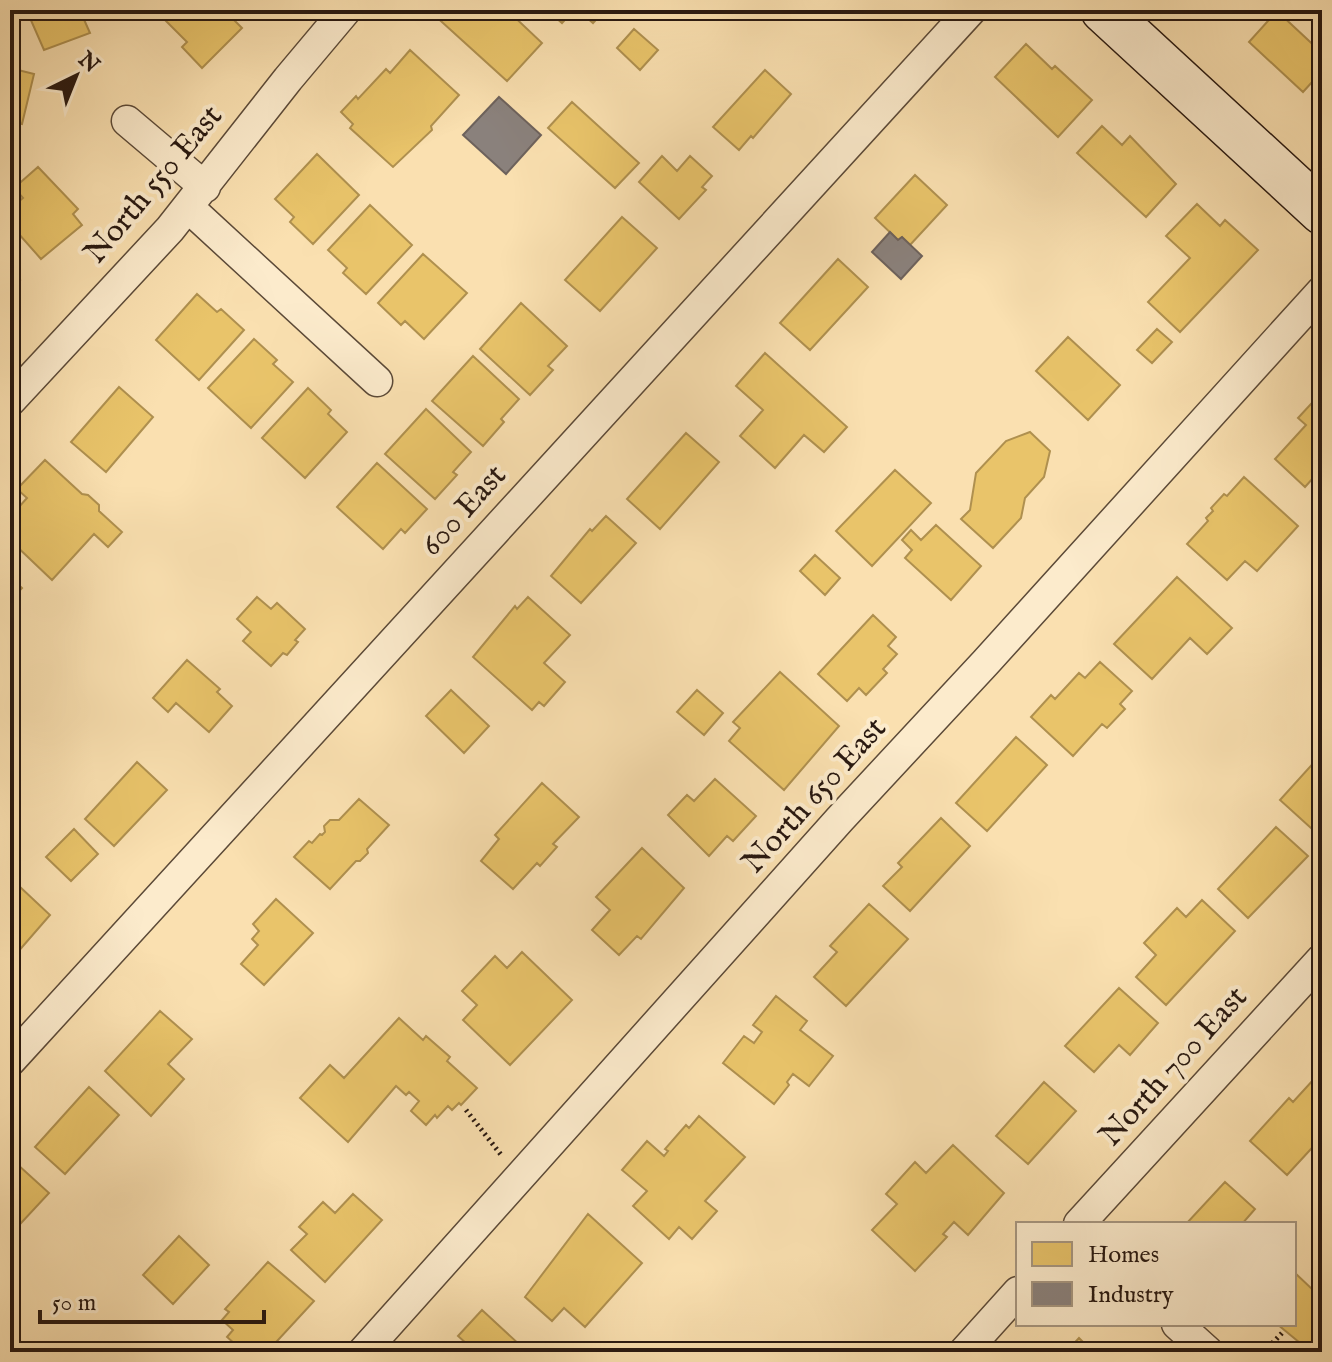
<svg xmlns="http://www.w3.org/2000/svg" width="1332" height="1362" viewBox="0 0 1332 1362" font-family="'IM FELL English',serif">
	<rect width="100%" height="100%" fill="#fae0b0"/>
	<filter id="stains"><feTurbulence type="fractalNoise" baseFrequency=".0025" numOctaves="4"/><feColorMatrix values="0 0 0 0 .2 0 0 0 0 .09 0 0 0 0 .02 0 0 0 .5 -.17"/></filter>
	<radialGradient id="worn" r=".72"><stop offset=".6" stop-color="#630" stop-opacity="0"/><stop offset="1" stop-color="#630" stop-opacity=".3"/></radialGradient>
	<path fill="#e9c46a" stroke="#af904f" stroke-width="2" d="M 44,10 L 106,10 L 92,16 L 90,12 L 82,15 L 90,33 L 44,50 L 30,18 L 45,12 Z
		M 155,10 L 224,10 L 242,28 L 202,68 L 182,47 L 187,42 Z
		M 435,10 L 507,10 L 542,43 L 507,81 L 432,13 Z
		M 547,10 L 574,10 L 562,23 Z
		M 578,10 L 605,10 L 593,23 Z
		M 1277,11 L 1322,53 L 1322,71 L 1303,92 L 1249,42 Z
		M 634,29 L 658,50 L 640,70 L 617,48 Z
		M 1026,44 L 1052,69 L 1055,66 L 1092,100 L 1058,137 L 995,77 Z
		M 410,50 L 459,95 L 431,126 L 432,130 L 393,167 L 350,128 L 353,124 L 341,112 L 356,96 L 358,99 L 386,69 L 390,73 Z
		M 10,68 L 34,74 L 22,124 L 13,122 L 12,130 Z
		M 765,70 L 791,94 L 753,138 L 751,136 L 739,150 L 713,127 Z
		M 572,102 L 639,163 L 615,188 L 548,128 Z
		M 1102,126 L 1122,145 L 1130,136 L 1176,184 L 1146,217 L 1077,153 Z
		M 317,154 L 359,195 L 313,244 L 290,222 L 294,217 L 275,199 Z
		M 662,156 L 677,171 L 690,156 L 712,176 L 702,187 L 706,190 L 679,219 L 639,182 Z
		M 38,167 L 78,209 L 73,214 L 82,225 L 41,259 L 10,224 L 10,209 L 23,198 L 14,188 Z
		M 915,175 L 947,205 L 910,245 L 902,237 L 898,240 L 875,218 Z
		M 1197,204 L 1220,226 L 1225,220 L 1258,250 L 1180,332 L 1148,302 L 1190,258 L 1166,236 Z
		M 370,205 L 412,245 L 366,294 L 343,273 L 347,268 L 328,250 Z
		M 622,217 L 657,248 L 600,311 L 565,280 Z
		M 423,254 L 467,293 L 424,339 L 405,321 L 401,325 L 378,303 Z
		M 838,259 L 868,287 L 810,350 L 780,323 Z
		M 10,271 L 20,280 L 10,291 Z
		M 197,294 L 217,312 L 221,309 L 244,330 L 199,380 L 156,340 Z
		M 521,303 L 567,346 L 548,366 L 553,370 L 530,395 L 480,349 Z
		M 1157,329 L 1172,342 L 1152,363 L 1137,350 Z
		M 1068,337 L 1120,385 L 1088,420 L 1036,371 Z
		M 254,339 L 277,360 L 273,364 L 293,382 L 251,428 L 208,388 Z
		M 765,353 L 847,427 L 824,452 L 804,435 L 775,468 L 740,436 L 763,410 L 736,386 Z
		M 473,356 L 519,399 L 501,419 L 504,422 L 483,446 L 432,401 Z
		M 119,387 L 153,417 L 106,472 L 71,442 Z
		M 308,388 L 331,410 L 328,414 L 347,432 L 305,478 L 262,438 Z
		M 1322,392 L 1322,468 L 1305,487 L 1275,459 L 1306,425 L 1298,418 Z
		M 426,409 L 471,452 L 453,472 L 457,475 L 435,499 L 385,454 Z
		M 1030,432 L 1050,451 L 1044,477 L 1025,498 L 1021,518 L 993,548 L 961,519 L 970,510 L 976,473 L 1006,441 Z
		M 686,433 L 719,462 L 660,529 L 627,499 Z
		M 45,460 L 82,494 L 88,495 L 99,505 L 99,511 L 122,532 L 108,547 L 94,534 L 52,580 L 10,540 L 10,517 L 27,498 L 17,489 Z
		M 377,463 L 427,509 L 405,533 L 401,529 L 383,549 L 337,507 Z
		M 895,470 L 931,503 L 872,566 L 836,531 Z
		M 1244,477 L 1298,526 L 1257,571 L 1245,561 L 1227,580 L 1187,544 L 1208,521 L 1206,518 L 1213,511 L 1211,508 L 1224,494 L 1227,496 Z
		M 606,516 L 636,543 L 581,603 L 551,576 L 590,529 L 592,531 Z
		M 936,525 L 981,566 L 951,600 L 905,558 L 912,550 L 902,540 L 911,530 L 921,540 Z
		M 815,555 L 840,578 L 825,595 L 800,571 Z
		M 10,577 L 22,588 L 10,601 Z
		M 1177,577 L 1232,628 L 1207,654 L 1190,638 L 1152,679 L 1114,644 Z
		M 257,597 L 271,609 L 277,603 L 305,629 L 295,640 L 298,642 L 287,655 L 283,653 L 271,666 L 243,641 L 251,632 L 237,619 Z
		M 528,597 L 570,635 L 544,663 L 565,682 L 544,706 L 539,702 L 532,710 L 473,657 L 515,606 L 517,609 Z
		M 873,615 L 896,637 L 888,646 L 897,654 L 883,669 L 887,673 L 866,695 L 859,688 L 847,701 L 818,674 Z
		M 187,660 L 220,689 L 217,692 L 232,706 L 209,732 L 176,703 L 168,712 L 153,698 Z
		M 1100,662 L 1132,691 L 1120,704 L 1125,709 L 1107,728 L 1102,724 L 1073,756 L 1031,717 L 1051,695 L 1055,699 L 1079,673 L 1085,678 Z
		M 780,672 L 839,726 L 784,790 L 729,741 L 740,728 L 733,722 Z
		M 451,690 L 489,726 L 464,753 L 426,716 Z
		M 697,690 L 723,713 L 704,735 L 677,712 Z
		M 1016,737 L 1047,765 L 987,831 L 956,803 Z
		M 1318,758 L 1322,761 L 1322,838 L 1280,800 Z
		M 137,762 L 167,790 L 114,846 L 85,819 Z
		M 715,779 L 756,816 L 733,841 L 727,836 L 709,856 L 668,815 L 687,795 L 694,801 Z
		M 542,783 L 579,817 L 553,844 L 557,847 L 540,866 L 537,863 L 513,889 L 481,861 L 499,839 L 495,835 Z
		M 359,799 L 389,825 L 367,849 L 368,853 L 360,861 L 356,861 L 330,889 L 294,857 L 309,841 L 312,843 L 320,834 L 322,835 L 325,832 L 324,826 L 330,820 L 339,820 Z
		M 941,818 L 970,846 L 910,911 L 883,886 L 902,867 L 898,863 Z
		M 1276,827 L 1308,856 L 1248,918 L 1218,889 Z
		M 74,829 L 98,854 L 71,881 L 46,857 Z
		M 642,848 L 684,888 L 641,939 L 637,936 L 619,955 L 592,930 L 610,910 L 596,897 Z
		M 19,886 L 50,915 L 10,961 L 10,896 Z
		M 276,899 L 313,933 L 264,985 L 241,964 L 258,945 L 252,939 L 259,931 L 253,924 Z
		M 1202,900 L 1235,931 L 1166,1005 L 1136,977 L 1156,955 L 1144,943 L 1177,908 L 1186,917 Z
		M 869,904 L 908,939 L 846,1006 L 814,977 L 837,952 L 830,946 Z
		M 522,952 L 572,1000 L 510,1065 L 463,1020 L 477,1005 L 462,991 L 495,956 L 507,968 Z
		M 1119,988 L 1158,1023 L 1130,1055 L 1119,1045 L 1094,1072 L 1065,1046 Z
		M 776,996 L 807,1021 L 800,1030 L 833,1056 L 809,1086 L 793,1074 L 787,1082 L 789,1085 L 774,1104 L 723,1063 L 744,1036 L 754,1043 L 762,1032 L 753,1025 Z
		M 160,1011 L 192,1039 L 168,1064 L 184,1079 L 151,1116 L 105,1071 Z
		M 399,1018 L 423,1040 L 426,1036 L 450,1057 L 447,1061 L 477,1088 L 461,1105 L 459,1103 L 452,1110 L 448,1106 L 437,1118 L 435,1115 L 426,1125 L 411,1111 L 419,1101 L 409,1092 L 406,1095 L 396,1086 L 348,1142 L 300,1098 L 330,1065 L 344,1078 Z
		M 1314,1079 L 1322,1087 L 1322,1137 L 1287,1175 L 1250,1141 L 1289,1098 L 1293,1102 Z
		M 1044,1082 L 1076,1111 L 1028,1164 L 996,1136 Z
		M 89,1087 L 119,1115 L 65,1174 L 35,1147 Z
		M 699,1116 L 745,1157 L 705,1201 L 717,1211 L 692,1239 L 679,1227 L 669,1239 L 633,1206 L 647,1191 L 622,1170 L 647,1141 L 664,1156 L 668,1151 L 665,1149 L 686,1125 L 689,1128 Z
		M 953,1145 L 1004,1193 L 968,1235 L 954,1222 L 943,1234 L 947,1237 L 915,1271 L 872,1230 L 897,1204 L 886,1194 L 915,1162 L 926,1173 Z
		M 17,1164 L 49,1193 L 10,1235 L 10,1172 Z
		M 1225,1182 L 1255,1209 L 1242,1224 L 1186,1224 Z
		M 353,1194 L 382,1220 L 325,1282 L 291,1250 L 307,1234 L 299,1227 L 323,1202 L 335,1213 Z
		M 588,1214 L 642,1263 L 585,1327 L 564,1308 L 552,1321 L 525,1297 Z
		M 179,1236 L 209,1265 L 173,1304 L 143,1275 Z
		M 268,1262 L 314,1301 L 267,1352 L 244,1352 L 227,1337 L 233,1330 L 222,1320 L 229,1312 L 225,1309 Z
		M 1294,1272 L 1314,1291 L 1322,1284 L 1322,1349 L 1319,1352 L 1311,1352 L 1277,1324 L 1294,1324 Z
		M 482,1310 L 521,1346 L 515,1352 L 459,1352 L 467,1344 L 458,1336 Z
		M 10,1338 L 24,1352 L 10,1352 Z
		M 1079,1338 L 1093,1352 L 1066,1352 Z"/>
	<path fill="#8a817c" stroke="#6d625c" stroke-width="2" d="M 499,97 L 541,135 L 506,174 L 463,135 Z
		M 890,232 L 898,240 L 902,237 L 922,256 L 901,279 L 872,252 Z"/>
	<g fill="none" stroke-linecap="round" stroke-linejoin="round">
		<defs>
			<path id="street" d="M 127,121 L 205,187
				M 188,207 L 377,381
				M 10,401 L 170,229 L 288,79 L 346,10
				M 10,1061 L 971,10
				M 1079,1224 L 1322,959
				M 1177,1324 L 1208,1352
				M 363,1352 L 840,819 L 986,662 L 1322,291
				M 964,1352 L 1018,1292"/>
			<path id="secondary" d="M 1103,10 L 1322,212"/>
		</defs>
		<use href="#street" stroke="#5c4a38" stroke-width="33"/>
		<use href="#secondary" stroke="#281810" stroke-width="47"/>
		<path stroke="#281810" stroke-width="5" stroke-dasharray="2 4" stroke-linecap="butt" d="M 466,1110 L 502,1156
			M 1264,1352 L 1282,1333"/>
		<use href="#street" stroke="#fcebcc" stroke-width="30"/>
		<use href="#secondary" stroke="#fcebcc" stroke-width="44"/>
	</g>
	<g text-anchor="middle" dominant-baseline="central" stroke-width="8" stroke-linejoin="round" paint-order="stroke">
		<g font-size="32" fill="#281810" stroke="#fcebcc">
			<text transform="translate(154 185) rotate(-50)">North 550 East</text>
			<text transform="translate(464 511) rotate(-48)">600 East</text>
			<text transform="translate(815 796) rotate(-48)">North 650 East</text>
			<text transform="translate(1174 1067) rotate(-48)">North 700 East</text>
		</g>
	</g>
	<rect width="1332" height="1362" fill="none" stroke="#fae0b0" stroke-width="40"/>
	<rect x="12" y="12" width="1308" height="1338" fill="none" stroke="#281810" stroke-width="4"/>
	<rect x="20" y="20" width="1292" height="1322" fill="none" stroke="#281810" stroke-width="2"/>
	<rect x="1016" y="1222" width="280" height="104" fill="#fcebcc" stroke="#a79781" stroke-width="2"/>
	<rect x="1032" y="1242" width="40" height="24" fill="#e9c46a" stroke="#a79781" stroke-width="2"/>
	<text x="1088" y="1262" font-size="24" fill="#281810">Homes</text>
	<rect x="1032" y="1282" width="40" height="24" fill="#8a817c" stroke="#a79781" stroke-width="2"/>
	<text x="1088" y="1302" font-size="24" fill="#281810">Industry</text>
	<g transform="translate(76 76) rotate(43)" stroke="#fcebcc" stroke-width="6" paint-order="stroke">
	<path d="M0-6L14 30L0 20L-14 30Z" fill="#281810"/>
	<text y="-12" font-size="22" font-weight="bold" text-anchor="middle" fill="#281810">N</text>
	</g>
	<path d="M40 1310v12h224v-12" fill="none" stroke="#281810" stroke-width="4"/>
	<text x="52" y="1310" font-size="24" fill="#281810" stroke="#fcebcc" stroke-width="6" paint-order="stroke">50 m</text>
	<rect width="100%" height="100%" filter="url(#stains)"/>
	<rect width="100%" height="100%" fill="url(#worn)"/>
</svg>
